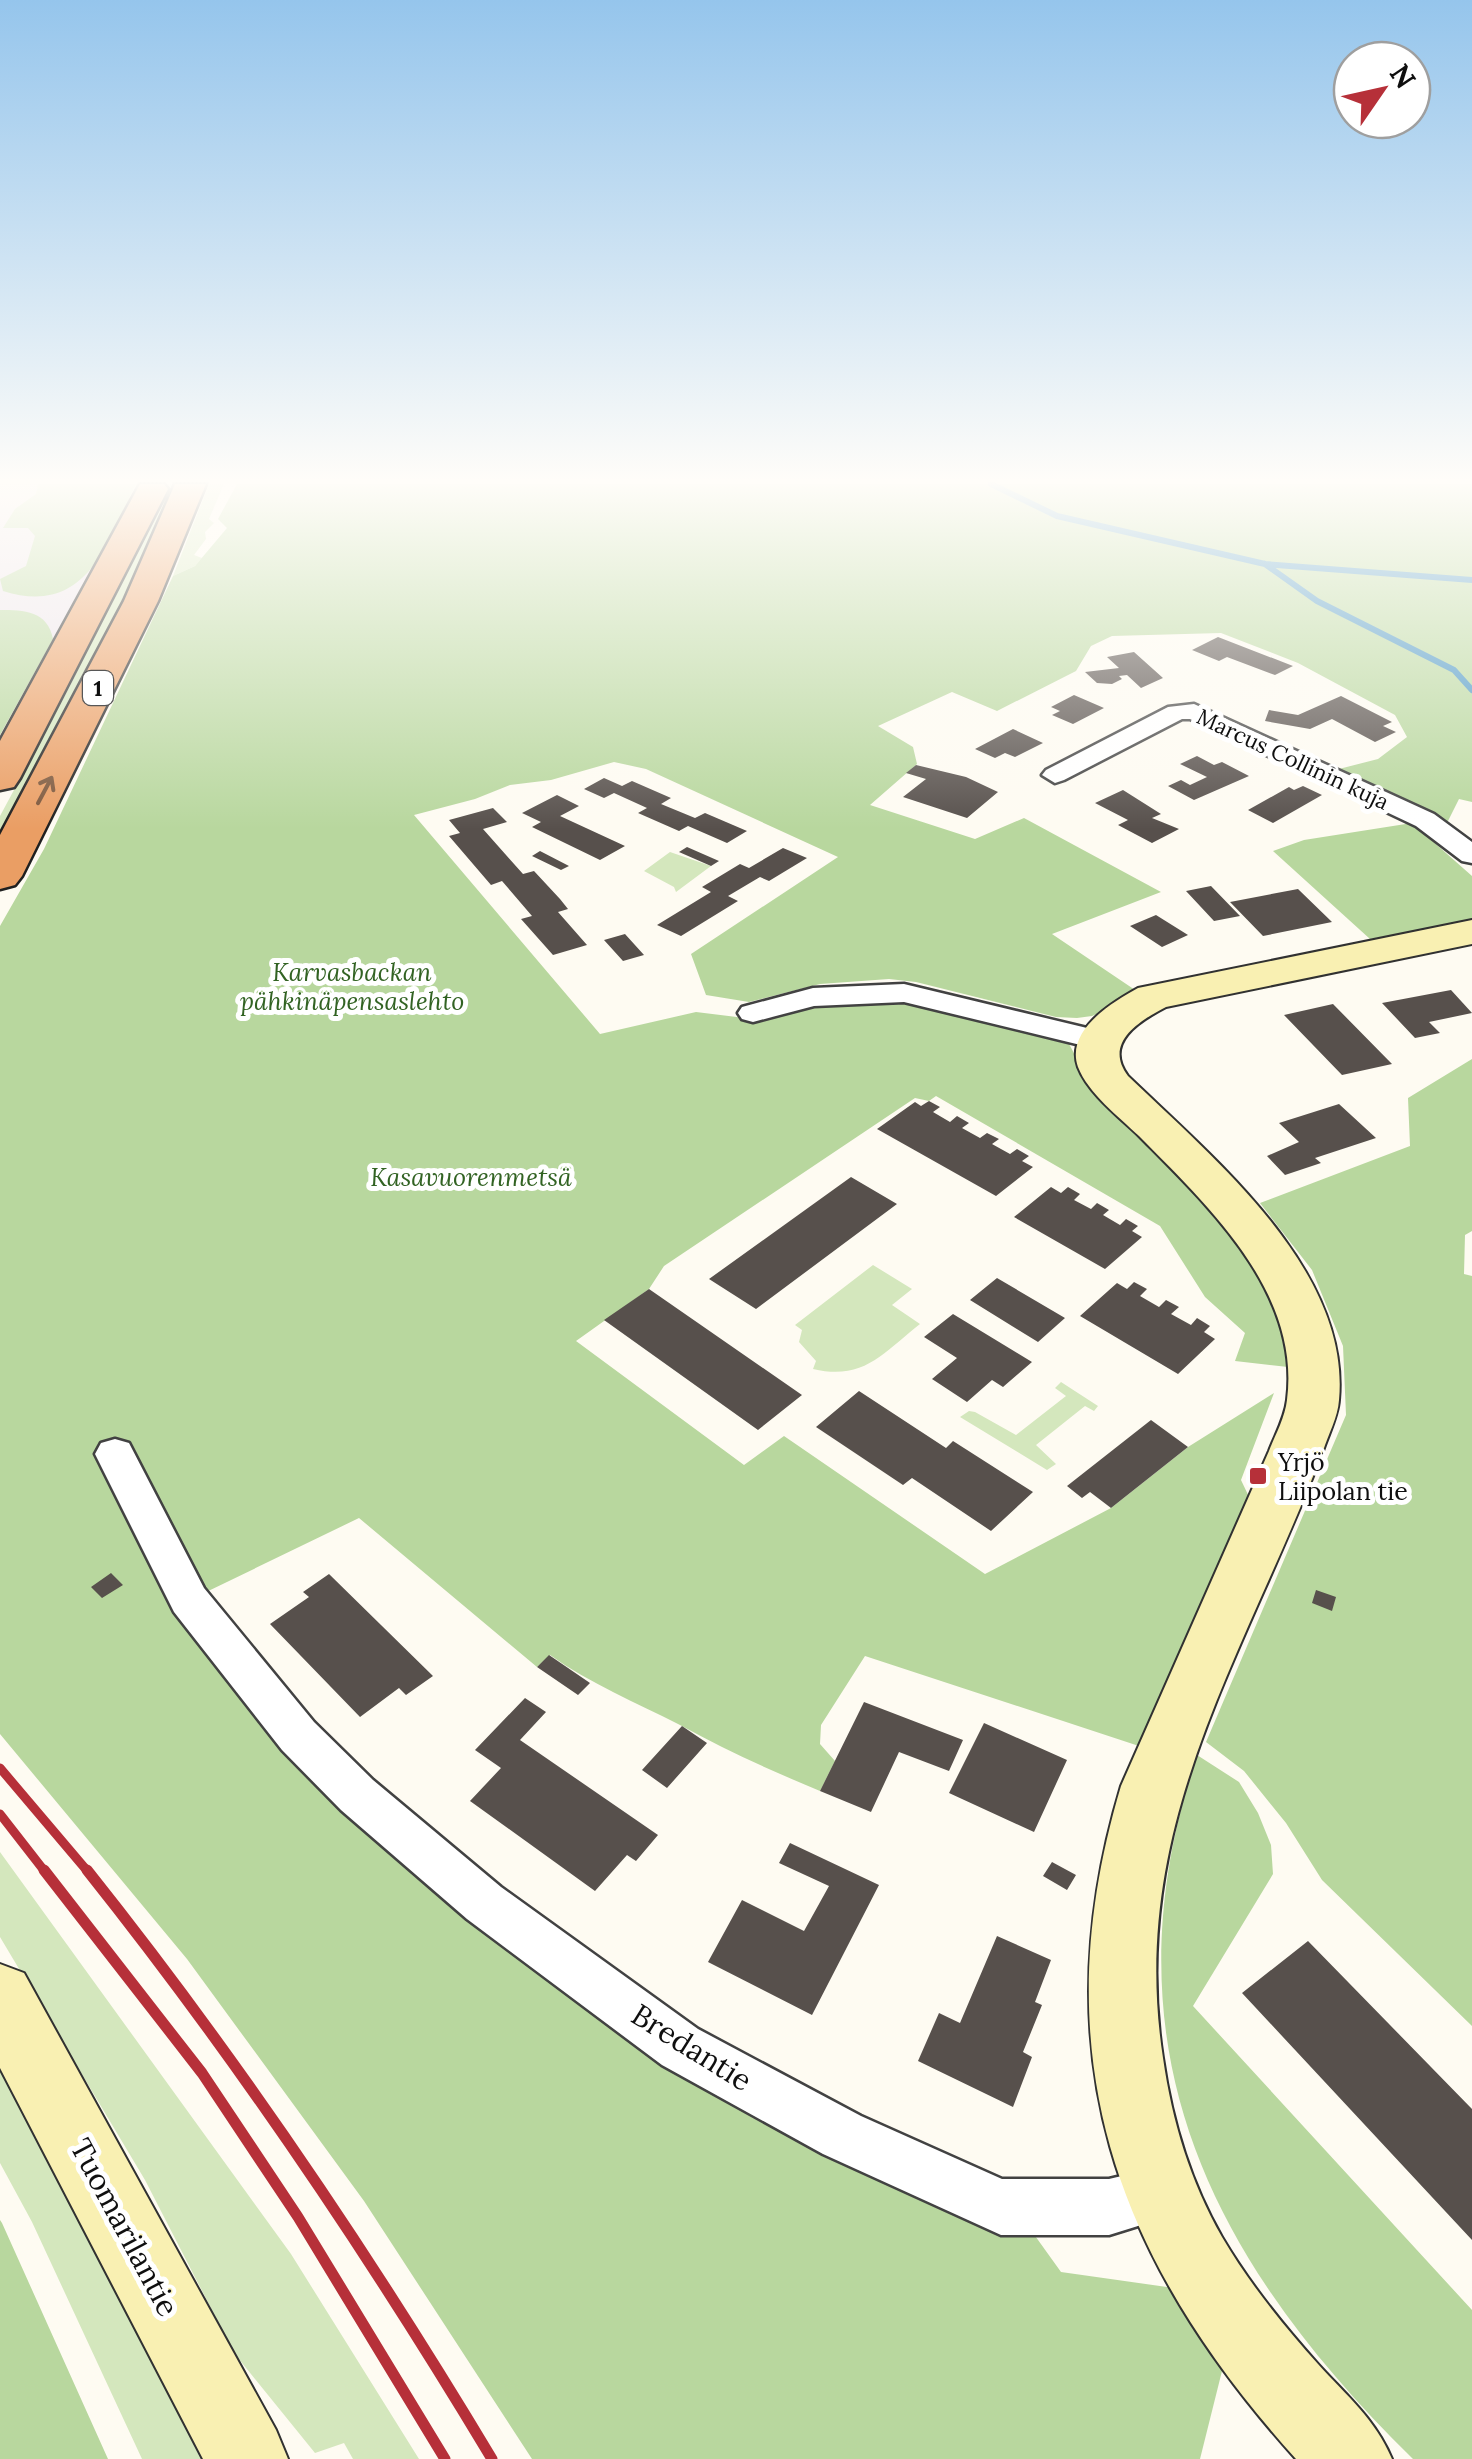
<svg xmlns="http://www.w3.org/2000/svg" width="1472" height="2459" viewBox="0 0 1472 2459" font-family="Lora,serif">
	<rect width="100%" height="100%" fill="#fefbf2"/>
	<path fill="#ece4ed" d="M 0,484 L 136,484 L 97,567 L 53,639 L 0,712 Z"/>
	<path fill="#d4e7bd" d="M 168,484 L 179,484 L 121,610 L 0,842 L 0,816 L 71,684 Z
		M 209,484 L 224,484 L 209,519 L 214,523 L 205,532 L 206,539 L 194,555 L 202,558 L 195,566 L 173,576 Z
		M 670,852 L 711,866 L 676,892 L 674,887 L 644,871 Z
		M 873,1265 L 912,1289 L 892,1305 L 920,1324 C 883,1353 864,1381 813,1369 L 816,1361 L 799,1342 L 802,1330 L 795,1325 Z
		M 1061,1382 L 1098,1406 L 1094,1411 L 1085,1406 L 1036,1445 L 1056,1464 L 1047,1470 L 960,1417 L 969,1411 L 975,1412 L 1016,1435 L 1066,1396 L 1055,1388 Z
		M 0,1852 L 291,2254 L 419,2459 L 353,2459 L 344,2443 L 315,2453 L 234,2353 L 145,2180 L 0,1937 Z
		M 0,2060 L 204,2459 L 142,2459 L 32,2222 L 0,2163 Z"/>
	<path fill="#b8d79e" d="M 38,484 L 136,484 C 107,545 86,617 3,591 L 0,579 L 26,566 L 35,536 L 28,528 L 3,528 L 15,509 L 36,494 Z
		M 237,484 L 1472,484 L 1472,802 L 1459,799 L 1447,823 L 1335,770 L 1378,759 L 1407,737 L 1395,715 L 1298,663 L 1221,633 L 1112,636 L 1091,646 L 1076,671 L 997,711 L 952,692 L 878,726 L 913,747 L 917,764 L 870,805 L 975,839 L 1024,818 L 1161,892 L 1052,934 L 1141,994 L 1092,1016 L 1077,1018 L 1056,1017 L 916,982 L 889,979 L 820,984 L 749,1002 L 706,995 L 691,954 L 838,857 L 646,769 L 614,762 L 551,780 L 510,785 L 475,799 L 414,815 L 600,1034 L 696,1012 L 753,1019 L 842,999 L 903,999 L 1067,1040 L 1088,1080 L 1134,1122 L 1272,1281 L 1297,1368 L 1235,1361 L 1245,1333 L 1205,1297 L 1160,1226 L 936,1096 L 929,1101 L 915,1098 L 664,1266 L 649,1289 L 576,1341 L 744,1465 L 784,1436 L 985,1574 L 1111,1508 L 1188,1447 L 1274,1393 L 1241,1480 L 1251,1501 L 1148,1749 L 865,1656 L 821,1725 L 820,1744 L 835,1761 L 820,1791 C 772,1771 725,1750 680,1725 C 635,1702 591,1684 550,1655 L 537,1667 L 359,1518 L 200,1595 L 139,1540 L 460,1897 L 1028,2226 L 1061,2272 L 1181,2289 L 1224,2363 L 1200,2459 L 532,2459 L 364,2201 L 187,1959 L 0,1734 L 0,926 L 44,849 L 173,576 L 195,566 L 227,528 L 218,519 Z
		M 0,610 C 24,610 48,611 53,639 L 0,735 Z
		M 1412,823 L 1472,876 L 1472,920 L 1370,939 L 1273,851 L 1304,840 Z
		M 1472,1059 L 1472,1231 L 1465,1235 L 1464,1274 L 1472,1276 L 1472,2026 L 1322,1880 L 1286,1823 L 1244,1771 L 1206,1742 L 1346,1415 L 1343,1346 L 1312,1270 L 1260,1203 L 1410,1146 L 1408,1098 Z
		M 1197,1755 L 1239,1782 L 1258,1813 L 1271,1845 L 1273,1874 L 1193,2006 L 1472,2310 L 1472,2459 L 1413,2459 C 1207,2257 1101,2043 1197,1755 Z
		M 0,2220 L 2,2223 L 108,2459 L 0,2459 Z"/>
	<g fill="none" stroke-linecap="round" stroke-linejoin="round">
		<path stroke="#4694c4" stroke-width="6" d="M 991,484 L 1057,516 L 1265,564 L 1472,580
			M 1265,564 L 1317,601 L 1454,670 L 1472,690"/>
	</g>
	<path fill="#57504c" d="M 1218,637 L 1293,666 L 1275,675 L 1227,657 L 1219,661 L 1192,650 Z
		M 1134,652 L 1163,678 L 1141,688 L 1127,675 L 1119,676 L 1122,679 L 1112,684 L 1097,683 L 1085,672 L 1119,668 L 1107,657 Z
		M 1074,695 L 1104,708 L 1073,724 L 1052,715 L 1060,711 L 1051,707 Z
		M 1341,696 L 1392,722 L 1383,726 L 1396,732 L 1375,742 L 1332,719 L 1310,729 L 1265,721 L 1269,710 L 1298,715 Z
		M 1013,729 L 1043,743 L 1015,757 L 1005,753 L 995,758 L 975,749 Z
		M 1197,756 L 1214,765 L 1222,762 L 1249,776 L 1194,800 L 1168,786 L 1181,780 L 1190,785 L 1207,777 L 1180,764 Z
		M 916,765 L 966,777 L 998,792 L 967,818 L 903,797 L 926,779 L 906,773 Z
		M 604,778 L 622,786 L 632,781 L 671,798 L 661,804 L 695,818 L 705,813 L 747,831 L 727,843 L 688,826 L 679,831 L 638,813 L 647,808 L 614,793 L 604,798 L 584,789 Z
		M 1303,786 L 1322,795 L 1273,823 L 1248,810 L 1289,787 L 1294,790 Z
		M 1123,790 L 1161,814 L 1152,818 L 1179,829 L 1152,843 L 1118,825 L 1128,820 L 1095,803 Z
		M 557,795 L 579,806 L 560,816 L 625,846 L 600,860 L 532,827 L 541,822 L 522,813 Z
		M 493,808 L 507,822 L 483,829 L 523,874 L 534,871 L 560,899 L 568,909 L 558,912 L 587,945 L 553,955 L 521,919 L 532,916 L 502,881 L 491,885 L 449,836 L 460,833 L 449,820 Z
		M 687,847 L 719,861 L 711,866 L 679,852 Z
		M 783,848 L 807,858 L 769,881 L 760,877 L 728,896 L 738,901 L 681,936 L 657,925 L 711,892 L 702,887 L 740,864 L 749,868 Z
		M 540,851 L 569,866 L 561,870 L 532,856 Z
		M 1211,886 L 1240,916 L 1214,921 L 1186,891 Z
		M 1298,889 L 1332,922 L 1263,936 L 1230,902 Z
		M 1156,915 L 1188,935 L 1162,947 L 1130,926 Z
		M 625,934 L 644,955 L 623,961 L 604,940 Z
		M 1451,990 L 1472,1013 L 1429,1022 L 1440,1033 L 1415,1038 L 1382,1003 Z
		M 1333,1004 L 1392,1064 L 1342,1075 L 1284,1015 Z
		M 929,1101 L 940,1107 L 933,1112 L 950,1122 L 957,1116 L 969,1123 L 962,1128 L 980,1138 L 987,1133 L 999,1139 L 992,1144 L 1010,1154 L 1017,1149 L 1029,1156 L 1022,1161 L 1033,1167 L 996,1196 L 877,1129 L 915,1102 L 921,1106 Z
		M 1339,1104 L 1376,1138 L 1315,1158 L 1321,1163 L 1285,1175 L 1267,1156 L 1299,1142 L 1279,1123 Z
		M 851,1177 L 897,1204 L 756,1309 L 709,1279 Z
		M 1051,1187 L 1061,1193 L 1068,1187 L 1080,1194 L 1074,1200 L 1091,1209 L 1097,1203 L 1109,1210 L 1103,1215 L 1120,1225 L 1126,1219 L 1138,1226 L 1132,1231 L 1142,1237 L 1105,1269 L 1014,1217 Z
		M 997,1278 L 1065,1318 L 1038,1342 L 970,1300 Z
		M 1134,1282 L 1147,1289 L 1140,1296 L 1159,1307 L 1166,1300 L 1179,1307 L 1171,1314 L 1191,1325 L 1197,1318 L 1210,1326 L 1204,1332 L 1215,1339 L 1178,1374 L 1080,1316 L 1117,1283 L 1127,1289 Z
		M 649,1289 L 802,1395 L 758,1430 L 604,1320 Z
		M 953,1314 L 1032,1362 L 1003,1387 L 992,1380 L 967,1402 L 932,1379 L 957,1358 L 924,1337 Z
		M 859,1391 L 946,1448 L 953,1441 L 1033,1492 L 991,1531 L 912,1478 L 903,1485 L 816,1427 Z
		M 1151,1420 L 1188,1447 L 1111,1508 L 1090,1492 L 1082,1498 L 1067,1486 Z
		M 111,1573 L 123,1585 L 102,1598 L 91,1587 Z
		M 329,1574 L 433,1676 L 406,1695 L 399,1688 L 360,1717 L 270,1624 L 309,1597 L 303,1592 Z
		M 1316,1590 L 1336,1597 L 1332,1611 L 1312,1603 Z
		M 549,1655 L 590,1683 L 578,1695 L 537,1667 Z
		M 525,1698 L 546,1712 L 520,1740 L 658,1835 L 636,1861 L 627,1855 L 595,1891 L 470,1801 L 501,1768 L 475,1750 Z
		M 864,1702 L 963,1740 L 949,1771 L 899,1752 L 871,1812 L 820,1791 Z
		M 984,1723 L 1067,1760 L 1034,1832 L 949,1793 Z
		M 682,1726 L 707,1743 L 667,1788 L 642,1770 Z
		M 790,1843 L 879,1885 L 812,2015 L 708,1962 L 742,1900 L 804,1931 L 829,1886 L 779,1863 Z
		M 1052,1862 L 1076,1875 L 1067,1890 L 1043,1876 Z
		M 997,1936 L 1051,1960 L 1035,2002 L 1042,2005 L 1023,2052 L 1032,2057 L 1013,2107 L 918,2061 L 939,2013 L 960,2023 Z
		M 1308,1941 L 1472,2109 L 1472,2240 L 1242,1993 Z"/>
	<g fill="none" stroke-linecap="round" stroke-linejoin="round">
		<defs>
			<path id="street" d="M 1194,704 L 1434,814 L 1472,842 L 1472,863 L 1462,861 L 1416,826 L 1190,719 L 1182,719 L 1064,780 L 1055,783 L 1042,775 L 1046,770 L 1168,707 Z
				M 904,984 L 1112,1034 L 1117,1041 L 1112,1048 L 1101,1050 L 904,1002 L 814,1006 L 753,1022 L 742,1019 L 738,1013 L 742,1007 L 813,988 Z
				M 115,1439 L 129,1443 L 204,1588 L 314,1722 L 373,1780 L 501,1887 L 698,2029 L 861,2116 L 1002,2179 L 1109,2179 L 1164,2166 L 1183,2174 L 1191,2193 L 1183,2212 L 1109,2235 L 1001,2235 L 823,2154 L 662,2065 L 467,1919 L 341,1810 L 282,1750 L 174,1612 L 95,1454 L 101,1443 Z"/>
			<path id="secondary" d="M 1472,920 L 1472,944 L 1166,1007 C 1139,1021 1103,1043 1128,1076 C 1212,1157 1351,1270 1339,1400 C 1338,1417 1328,1435 1323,1451 C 1244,1658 1127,1825 1163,2058 C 1172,2121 1190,2181 1222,2237 C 1249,2283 1283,2325 1318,2364 C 1347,2396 1375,2419 1392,2459 L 1296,2459 C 1114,2257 1041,2053 1121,1786 L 1269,1451 C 1275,1435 1285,1418 1287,1400 C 1301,1292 1208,1206 1139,1136 C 1119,1117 1088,1093 1078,1067 C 1065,1030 1113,1002 1138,988 Z
				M 0,1964 L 24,1973 L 276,2430 L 288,2459 L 203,2459 L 0,2068 Z"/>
			<path id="highway" d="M 140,484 L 164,484 L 168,489 L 20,778 L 14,787 L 0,790 L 0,741 Z
				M 175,484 L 206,484 L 158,601 L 22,876 L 15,885 L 0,889 L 0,835 L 124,601 Z"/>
		</defs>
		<use href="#street" stroke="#424242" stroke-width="5"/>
		<use href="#secondary" stroke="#313131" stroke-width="4"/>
		<use href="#highway" stroke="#202020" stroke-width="5"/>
		<use href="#street" fill="#fff" fill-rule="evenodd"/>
		<use href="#secondary" fill="#f9f0b2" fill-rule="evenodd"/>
		<use href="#highway" fill="#ea9e64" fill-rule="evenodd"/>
		<path stroke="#b63039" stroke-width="9" d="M 0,1768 L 89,1873
			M 0,1814 L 46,1873"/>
		<path stroke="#b63039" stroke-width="11" d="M 44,1870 L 202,2073 L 298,2217 L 445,2459
			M 87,1870 C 236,2057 369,2254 492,2459"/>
	</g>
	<defs><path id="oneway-shaft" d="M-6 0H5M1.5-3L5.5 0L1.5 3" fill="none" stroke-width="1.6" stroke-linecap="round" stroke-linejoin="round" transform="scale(2.5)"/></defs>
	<use stroke="#7c563a" href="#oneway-shaft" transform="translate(45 790) rotate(-62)"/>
	<linearGradient id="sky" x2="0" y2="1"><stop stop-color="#95c5ec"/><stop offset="0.58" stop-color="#fffdf9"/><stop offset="1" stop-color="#fffdf9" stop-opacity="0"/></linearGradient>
	<rect width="1472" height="829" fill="url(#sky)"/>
	<rect fill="#b63039" stroke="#fff" stroke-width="4" x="1248" y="1466" width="20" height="20" rx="5"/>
	<g text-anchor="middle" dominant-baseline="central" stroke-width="10" stroke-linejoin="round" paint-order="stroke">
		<rect fill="#fff" stroke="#575757" stroke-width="2.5" x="83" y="671" width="30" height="34" rx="8"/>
		<g font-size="22" font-weight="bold" fill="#0f0f0f">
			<text x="98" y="688">1</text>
		</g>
		<g font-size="22" fill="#0f0f0f" stroke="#fff">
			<text transform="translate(1293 759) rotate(25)">Marcus Collinin kuja</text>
		</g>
		<g font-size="25" font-style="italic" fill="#326323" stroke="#fff">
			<text x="352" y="972">Karvasbackan<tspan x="352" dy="29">pähkinäpensaslehto</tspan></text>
			<text x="471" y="1177">Kasavuorenmetsä</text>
		</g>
		<g font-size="25" fill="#0f0f0f" stroke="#fff" text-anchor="start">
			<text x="1278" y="1462">Yrjö<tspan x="1278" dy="29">Liipolan tie</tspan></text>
		</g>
		<g font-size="30" fill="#0f0f0f" stroke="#fff">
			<text transform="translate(692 2047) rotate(32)">Bredantie</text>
			<text transform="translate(125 2227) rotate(62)">Tuomarilantie</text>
		</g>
	</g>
	<g transform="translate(1382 90) rotate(56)"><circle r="48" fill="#ffffff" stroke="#9f9f9f" stroke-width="2.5"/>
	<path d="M0-8L18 38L0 25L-18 38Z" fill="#b63039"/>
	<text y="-15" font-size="28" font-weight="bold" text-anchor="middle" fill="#0f0f0f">N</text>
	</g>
</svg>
